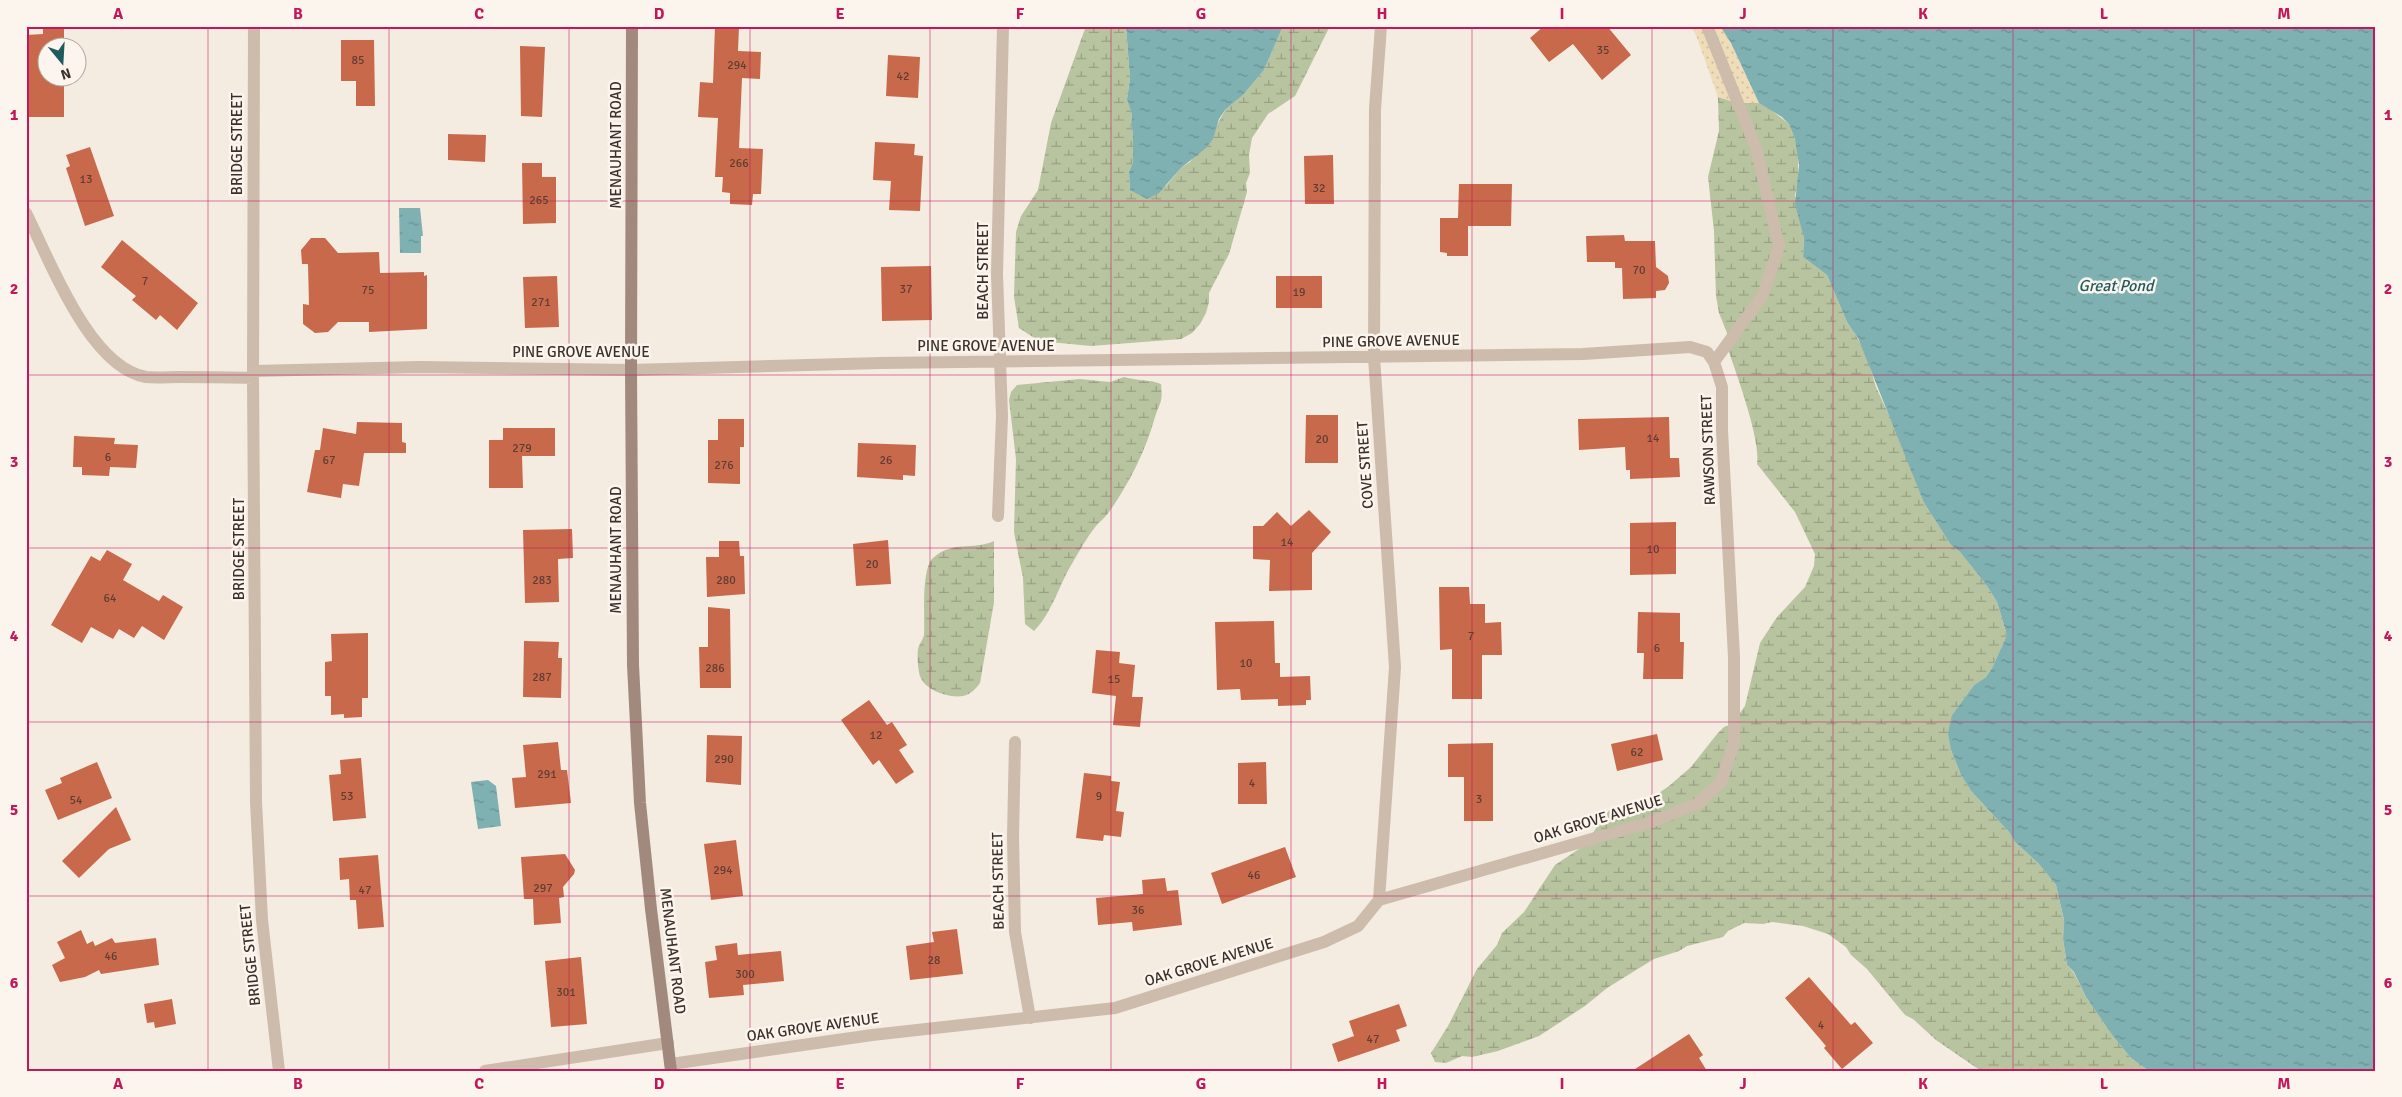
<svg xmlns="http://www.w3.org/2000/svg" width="2402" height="1097" viewBox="0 0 2402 1097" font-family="Signika,sans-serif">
	<defs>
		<pattern id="wetland-marsh" width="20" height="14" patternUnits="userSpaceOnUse" patternTransform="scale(1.25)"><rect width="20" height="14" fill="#b8c4a0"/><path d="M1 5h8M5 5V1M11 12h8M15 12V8" fill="none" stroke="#97a083"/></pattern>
		<pattern id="sand-dots" width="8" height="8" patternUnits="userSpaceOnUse" patternTransform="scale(1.25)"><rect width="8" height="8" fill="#efdcb8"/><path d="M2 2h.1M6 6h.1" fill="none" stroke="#cebd9e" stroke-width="1.8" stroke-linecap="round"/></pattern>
		<pattern id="water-ripples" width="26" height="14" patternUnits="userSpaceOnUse" patternTransform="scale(1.25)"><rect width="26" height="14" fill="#7fb0b2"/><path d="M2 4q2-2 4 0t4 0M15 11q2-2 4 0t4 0" fill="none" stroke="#699091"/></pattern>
	</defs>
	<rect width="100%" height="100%" fill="#f4ebe1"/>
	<path fill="url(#wetland-marsh)" d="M 1086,26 L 1126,26 L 1130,79 L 1127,98 L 1132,115 L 1131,125 L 1133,133 L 1133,162 L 1129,172 L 1130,190 L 1166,186 L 1181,168 L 1190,162 L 1216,127 L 1225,110 L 1243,95 L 1264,70 L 1283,26 L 1330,26 L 1295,96 L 1268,114 L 1252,138 L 1249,155 L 1250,173 L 1246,183 L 1247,192 L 1229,254 L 1209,293 L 1209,302 L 1206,313 L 1200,324 L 1192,333 L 1181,339 L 1091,346 L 1039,341 L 1019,328 L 1014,297 L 1016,232 L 1021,216 L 1038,190 L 1051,123 Z
		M 1718,97 L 1738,103 L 1759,103 L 1770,109 L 1789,124 L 1798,147 L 1798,184 L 1795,195 L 1804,238 L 1803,257 L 1827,275 L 1847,322 L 1853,330 L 1866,354 L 1876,387 L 1899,437 L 1924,503 L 1951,545 L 1960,552 L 1987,586 L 1997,602 L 2007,635 L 1992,668 L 1986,677 L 1974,685 L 1952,715 L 1951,750 L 1961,775 L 1971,791 L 2009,832 L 2015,842 L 2038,863 L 2056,885 L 2064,920 L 2063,939 L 2067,965 L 2074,973 L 2086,997 L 2112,1035 L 2131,1058 L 2149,1071 L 1981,1071 L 1936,1040 L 1913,1019 L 1905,1015 L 1867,969 L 1851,955 L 1846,947 L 1828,934 L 1803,926 L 1772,922 L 1763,924 L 1744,923 L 1728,931 L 1723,937 L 1687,946 L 1679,951 L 1654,959 L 1607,988 L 1585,1006 L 1539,1036 L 1498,1051 L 1472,1057 L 1462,1056 L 1446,1063 L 1435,1062 L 1431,1053 L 1448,1026 L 1477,969 L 1497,945 L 1502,933 L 1524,912 L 1555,865 L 1585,845 L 1604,816 L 1611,809 L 1646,802 L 1669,786 L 1691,767 L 1717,734 L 1724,727 L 1732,724 L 1745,706 L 1760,643 L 1777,617 L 1805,587 L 1814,566 L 1815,554 L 1795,512 L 1757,464 C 1761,438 1735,371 1726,343 L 1727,333 L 1719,313 L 1716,296 L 1714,231 L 1708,177 L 1719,131 Z
		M 1124,377 C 1137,381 1149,379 1161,384 C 1163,404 1160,401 1155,417 C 1146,450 1129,484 1109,512 C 1105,518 1100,521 1096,526 C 1087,537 1080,550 1073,562 C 1059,584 1053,612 1034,631 L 1025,624 L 1023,578 L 1014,532 L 1016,459 L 1009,400 L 1011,392 L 1017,385 L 1080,379 L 1110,382 Z
		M 994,541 L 994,602 L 980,683 C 972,694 965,698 951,696 C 940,694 924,688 920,676 C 918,670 917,656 918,649 C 919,644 923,640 924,635 C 925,619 921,568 933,558 C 953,540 972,551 994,541 Z"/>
	<path fill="url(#sand-dots)" d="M 1690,26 L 1720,26 L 1731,43 L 1759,103 L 1738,103 L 1718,97 L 1696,35 Z"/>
	<path fill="url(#water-ripples)" d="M 1126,26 L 1283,26 L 1264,70 L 1243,95 L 1225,110 L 1219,119 L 1213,139 L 1206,148 L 1181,168 L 1159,193 L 1147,199 L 1130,190 L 1129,172 L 1133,162 L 1133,133 L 1131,125 L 1132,115 L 1127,99 L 1130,79 Z
		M 1720,26 L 2376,26 L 2376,1071 L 2149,1071 L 2131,1058 L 2112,1035 L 2086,997 L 2074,972 L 2067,965 L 2063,939 L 2064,920 L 2056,885 L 2038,863 L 2015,842 L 2009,832 L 1971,791 L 1961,775 L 1951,750 L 1948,733 L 1952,715 L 1974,685 L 1986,677 L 1992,668 L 2007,635 L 1997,602 L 1987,586 L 1960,552 L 1951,545 L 1924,503 L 1858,338 L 1847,322 L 1827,275 L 1803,257 L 1804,238 L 1795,204 L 1799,165 L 1795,139 L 1789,124 L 1782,117 L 1759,103 L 1731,43 Z
		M 399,208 L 420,208 L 423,236 L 421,236 L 421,253 L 400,253 Z
		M 488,780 L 496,786 L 501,826 L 478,829 L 471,782 Z"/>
	<path fill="#c8694b" d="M 43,26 L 64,26 L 64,48 L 48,48 L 48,78 L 64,78 L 64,117 L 27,117 L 26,35 L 43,34 Z
		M 715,26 L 739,27 L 738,51 L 761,52 L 760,79 L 742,78 L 739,148 L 763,149 L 761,194 L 753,194 L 752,205 L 730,204 L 730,193 L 722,192 L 723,177 L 715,177 L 718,118 L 698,117 L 700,82 L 713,83 Z
		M 1544,26 L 1607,26 L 1631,55 L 1602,80 L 1573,44 L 1549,62 L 1530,38 Z
		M 341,40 L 374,40 L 375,106 L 356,106 L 356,81 L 341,81 Z
		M 520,46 L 545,47 L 542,117 L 521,116 Z
		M 888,55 L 920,57 L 918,98 L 886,96 Z
		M 448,134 L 486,135 L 485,162 L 448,160 Z
		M 875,142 L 915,144 L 914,155 L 923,156 L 920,211 L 889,210 L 891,181 L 873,180 Z
		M 90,147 L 114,216 L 85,226 L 66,168 L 70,166 L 66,155 Z
		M 1333,155 L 1334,204 L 1305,204 L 1304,156 Z
		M 522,163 L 542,163 L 542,177 L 556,177 L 556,223 L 523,224 Z
		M 1459,184 L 1512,184 L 1511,226 L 1468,226 L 1468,256 L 1447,256 L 1447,253 L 1440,252 L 1440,218 L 1458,218 Z
		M 1624,235 L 1625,241 L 1655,241 L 1656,267 L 1668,276 L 1669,283 L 1665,290 L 1656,291 L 1656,298 L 1623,299 L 1622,268 L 1615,268 L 1615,262 L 1587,262 L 1586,236 Z
		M 311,238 L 325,238 L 338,253 L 379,252 L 380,273 L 424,272 L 424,276 L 427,275 L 427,329 L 369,332 L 369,322 L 338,322 L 328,332 L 315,333 L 303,324 L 303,304 L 309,305 L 308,264 L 302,264 L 301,250 Z
		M 122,240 L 198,303 L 177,330 L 160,315 L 156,320 L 132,300 L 136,296 L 101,267 Z
		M 931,266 L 932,320 L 882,321 L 881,267 Z
		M 557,276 L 559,327 L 525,328 L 523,277 Z
		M 1276,276 L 1322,276 L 1322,308 L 1276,308 Z
		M 1306,415 L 1338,415 L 1338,463 L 1305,463 Z
		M 1669,417 L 1670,458 L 1679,458 L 1680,477 L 1630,479 L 1630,470 L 1626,470 L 1625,447 L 1579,450 L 1578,419 Z
		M 718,419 L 744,419 L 744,447 L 740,447 L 740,484 L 708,483 L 708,440 L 718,440 Z
		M 357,422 L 402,423 L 402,442 L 406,443 L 406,453 L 364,453 L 359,486 L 343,484 L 341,498 L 307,492 L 315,450 L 320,450 L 323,428 L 356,434 Z
		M 503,428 L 555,428 L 555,456 L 522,456 L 523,488 L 489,488 L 489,440 L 503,440 Z
		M 74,436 L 115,438 L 114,444 L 138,445 L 136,468 L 110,467 L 109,476 L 82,475 L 82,467 L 73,467 Z
		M 858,443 L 916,445 L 915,476 L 903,475 L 903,480 L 857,477 Z
		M 1309,510 L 1331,532 L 1312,553 L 1312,590 L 1269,591 L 1270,560 L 1253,559 L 1253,526 L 1263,526 L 1277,512 L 1291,526 Z
		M 1676,522 L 1676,574 L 1630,575 L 1630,523 Z
		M 572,529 L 573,558 L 558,559 L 559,602 L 525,603 L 523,530 Z
		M 888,540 L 891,584 L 856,586 L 853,544 Z
		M 719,541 L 739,541 L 740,556 L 744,556 L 745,594 L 707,597 L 706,557 L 719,557 Z
		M 107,550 L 132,564 L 123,580 L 159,601 L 163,595 L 183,607 L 164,640 L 142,626 L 134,638 L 119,629 L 113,639 L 91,627 L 82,643 L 51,625 L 91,556 L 100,561 Z
		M 1439,587 L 1469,587 L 1470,604 L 1485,604 L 1485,623 L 1501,622 L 1502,655 L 1482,655 L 1482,699 L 1452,699 L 1452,649 L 1440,650 Z
		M 708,607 L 730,609 L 731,688 L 700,688 L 699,647 L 708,647 Z
		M 1638,612 L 1680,613 L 1680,642 L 1684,642 L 1683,679 L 1643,679 L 1644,653 L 1637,653 Z
		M 1274,621 L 1275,663 L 1280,663 L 1280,677 L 1310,676 L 1311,700 L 1306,700 L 1306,705 L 1278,706 L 1278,699 L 1241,700 L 1240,689 L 1217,690 L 1215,622 Z
		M 368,633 L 368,698 L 362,698 L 362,717 L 344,718 L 344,714 L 331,715 L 331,696 L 325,696 L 325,662 L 332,661 L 331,634 Z
		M 524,641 L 559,642 L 558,658 L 562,658 L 561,698 L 523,697 Z
		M 1096,650 L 1120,652 L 1119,663 L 1135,665 L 1132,697 L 1143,697 L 1140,727 L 1113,725 L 1116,696 L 1092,693 Z
		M 869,700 L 887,725 L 892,722 L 907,745 L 899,750 L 914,772 L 896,784 L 879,760 L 873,765 L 841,720 Z
		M 1657,734 L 1663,760 L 1617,771 L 1611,744 Z
		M 707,735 L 742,736 L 741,785 L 706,782 Z
		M 558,742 L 561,770 L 567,770 L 571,803 L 515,808 L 512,778 L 526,777 L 523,745 Z
		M 1493,743 L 1493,821 L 1464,821 L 1464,777 L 1448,777 L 1448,744 Z
		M 361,758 L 366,818 L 333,821 L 329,775 L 341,774 L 340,760 Z
		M 97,762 L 112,798 L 58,820 L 45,790 L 62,783 L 60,778 Z
		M 1266,762 L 1267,804 L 1238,804 L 1238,763 Z
		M 1084,773 L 1111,776 L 1111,781 L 1120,782 L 1116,811 L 1124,812 L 1121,837 L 1104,835 L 1103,841 L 1076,838 Z
		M 116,807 L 131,840 L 109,849 L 79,878 L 62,861 Z
		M 736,840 L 743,896 L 711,900 L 704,844 Z
		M 1285,847 L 1296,877 L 1222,904 L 1211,873 Z
		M 565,854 L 575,870 L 574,874 L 563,887 L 564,897 L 559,898 L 561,923 L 534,925 L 533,899 L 524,899 L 521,857 Z
		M 378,855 L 384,927 L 358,929 L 356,900 L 350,900 L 349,879 L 340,880 L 339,858 Z
		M 1165,878 L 1167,891 L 1178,890 L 1182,925 L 1133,931 L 1132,922 L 1098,925 L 1096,898 L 1143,894 L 1142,880 Z
		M 957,929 L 963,974 L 910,980 L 906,946 L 934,942 L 932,932 Z
		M 81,930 L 87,944 L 93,941 L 95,946 L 112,938 L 115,943 L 156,938 L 159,965 L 101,974 L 99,970 L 85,977 L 60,982 L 52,965 L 65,958 L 57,942 Z
		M 737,943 L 738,955 L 781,951 L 784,981 L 743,985 L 744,995 L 709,998 L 705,962 L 717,960 L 715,946 Z
		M 581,957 L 587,1024 L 551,1027 L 545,961 Z
		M 1809,977 L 1851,1025 L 1855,1022 L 1873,1043 L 1842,1069 L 1824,1048 L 1826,1046 L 1785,998 Z
		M 172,999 L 176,1024 L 155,1028 L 154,1022 L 147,1023 L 144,1004 Z
		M 1399,1004 L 1407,1026 L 1396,1030 L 1400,1041 L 1338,1062 L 1332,1044 L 1354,1036 L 1349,1021 Z
		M 1689,1034 L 1703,1055 L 1699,1058 L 1707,1071 L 1632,1071 Z"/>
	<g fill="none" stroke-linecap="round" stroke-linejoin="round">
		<path stroke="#cdbbac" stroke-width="12" d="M 254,26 L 253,378 L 256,802 L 262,920 L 279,1071
			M 26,213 C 50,260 89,367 146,377 C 157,378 169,377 180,377 C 204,377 228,377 253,378
			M 253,371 L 419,367 L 631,370 L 881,363 L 1583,354 L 1690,347 L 1707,352 L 1714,362
			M 998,516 L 1002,416 L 997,274 L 1003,26
			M 1015,742 L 1013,837 L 1015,932 L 1030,1018
			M 1379,900 L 1395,667 L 1374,357 L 1375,109 L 1381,26
			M 671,1064 L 872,1035 L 1115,1008 L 1324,942 L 1358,926 L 1379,900 L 1651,822 L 1697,804 L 1721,782 L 1734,743 L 1734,657 L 1722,430 L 1722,387 L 1714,362 L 1763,295 L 1779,246 L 1756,148 L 1707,26
			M 485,1071 L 668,1043"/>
		<path stroke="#a18a7d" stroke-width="12" d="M 632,26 L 631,370 L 633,665 L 640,803 L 651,909 L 671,1071"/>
	</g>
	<path fill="none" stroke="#c2185b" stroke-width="1" stroke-opacity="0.55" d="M 208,26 L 208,1071M 389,26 L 389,1071M 569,26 L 569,1071M 750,26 L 750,1071M 930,26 L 930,1071M 1111,26 L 1111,1071M 1291,26 L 1291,1071M 1472,26 L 1472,1071M 1652,26 L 1652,1071M 1833,26 L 1833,1071M 2013,26 L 2013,1071M 2194,26 L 2194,1071M 26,201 L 2376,201M 26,375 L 2376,375M 26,548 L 2376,548M 26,722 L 2376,722M 26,896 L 2376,896"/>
	<g text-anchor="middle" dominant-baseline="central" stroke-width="5" stroke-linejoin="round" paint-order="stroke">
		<g font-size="12" fill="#5e3e33">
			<text x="1603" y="50">35</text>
			<text x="358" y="60">85</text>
			<text x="737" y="65">294</text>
			<text x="903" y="76">42</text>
			<text x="739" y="163">266</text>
			<text x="86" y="179">13</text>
			<text x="1319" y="188">32</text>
			<text x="539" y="200">265</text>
			<text x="1639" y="270">70</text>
			<text x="145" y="281">7</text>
			<text x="906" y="289">37</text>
			<text x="368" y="290">75</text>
			<text x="1299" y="292">19</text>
			<text x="541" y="302">271</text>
			<text x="1653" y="438">14</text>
			<text x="1322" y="439">20</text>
			<text x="522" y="448">279</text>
			<text x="108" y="457">6</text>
			<text x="329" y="460">67</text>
			<text x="886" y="460">26</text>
			<text x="724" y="465">276</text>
			<text x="1287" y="542">14</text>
			<text x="1653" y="549">10</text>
			<text x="872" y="564">20</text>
			<text x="542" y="580">283</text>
			<text x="726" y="580">280</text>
			<text x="110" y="598">64</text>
			<text x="1471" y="636">7</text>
			<text x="1657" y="648">6</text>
			<text x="1246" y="663">10</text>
			<text x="715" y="668">286</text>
			<text x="542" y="677">287</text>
			<text x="1114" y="679">15</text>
			<text x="876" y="735">12</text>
			<text x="1637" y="752">62</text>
			<text x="724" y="759">290</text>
			<text x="547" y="774">291</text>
			<text x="1252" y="783">4</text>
			<text x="347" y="796">53</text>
			<text x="1099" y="796">9</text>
			<text x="1479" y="799">3</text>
			<text x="76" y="800">54</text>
			<text x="723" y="870">294</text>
			<text x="1254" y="875">46</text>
			<text x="543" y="888">297</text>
			<text x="365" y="890">47</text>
			<text x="1138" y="910">36</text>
			<text x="111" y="956">46</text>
			<text x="934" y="960">28</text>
			<text x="745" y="974">300</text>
			<text x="566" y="992">301</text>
			<text x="1821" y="1025">4</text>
			<text x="1373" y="1039">47</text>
		</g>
		<g font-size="15" fill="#3b302b" stroke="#fbf5ee">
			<text transform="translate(237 144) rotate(-90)">BRIDGE STREET</text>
			<text transform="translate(616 145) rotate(-90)">MENAUHANT ROAD</text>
			<text transform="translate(983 271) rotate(-90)">BEACH STREET</text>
			<text transform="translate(1391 341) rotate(-1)">PINE GROVE AVENUE</text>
			<text x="986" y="346">PINE GROVE AVENUE</text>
			<text x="581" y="352">PINE GROVE AVENUE</text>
			<text transform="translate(1708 450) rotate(-92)">RAWSON STREET</text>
			<text transform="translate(1365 465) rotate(-94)">COVE STREET</text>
			<text transform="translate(239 549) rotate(-90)">BRIDGE STREET</text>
			<text transform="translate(616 550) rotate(-90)">MENAUHANT ROAD</text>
			<text transform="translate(1598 819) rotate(-17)">OAK GROVE AVENUE</text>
			<text transform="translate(998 881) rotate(-91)">BEACH STREET</text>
			<text transform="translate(673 951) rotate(83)">MENAUHANT ROAD</text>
			<text transform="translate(250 955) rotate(-96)">BRIDGE STREET</text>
			<text transform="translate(1209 962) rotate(-17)">OAK GROVE AVENUE</text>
			<text transform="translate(813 1027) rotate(-8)">OAK GROVE AVENUE</text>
		</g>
		<g font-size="16" font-style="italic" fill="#1f5a5e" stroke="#fbf5ee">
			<text x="2116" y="286">Great Pond</text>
		</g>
	</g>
	<rect width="2402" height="1097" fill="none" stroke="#fbf5ee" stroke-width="55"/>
	<g transform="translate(62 62) rotate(162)"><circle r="24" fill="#fbf5ee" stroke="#aea6a0"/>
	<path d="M0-4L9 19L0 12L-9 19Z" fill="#1f5a5e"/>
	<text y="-8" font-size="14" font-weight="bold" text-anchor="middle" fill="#3b302b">N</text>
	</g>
	<rect x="28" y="28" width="2346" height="1042" fill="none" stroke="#c2185b" stroke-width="2"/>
	<g font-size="16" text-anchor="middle" font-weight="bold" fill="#c2185b">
		<text x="118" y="19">A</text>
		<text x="298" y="19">B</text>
		<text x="479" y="19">C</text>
		<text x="659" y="19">D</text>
		<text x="840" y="19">E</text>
		<text x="1020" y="19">F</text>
		<text x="1201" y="19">G</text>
		<text x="1382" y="19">H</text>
		<text x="1562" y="19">I</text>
		<text x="1743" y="19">J</text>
		<text x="1923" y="19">K</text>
		<text x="2104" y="19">L</text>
		<text x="2284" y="19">M</text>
		<text x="14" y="120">1</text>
		<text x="2388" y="120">1</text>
		<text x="14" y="294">2</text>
		<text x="2388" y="294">2</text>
		<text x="14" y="467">3</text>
		<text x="2388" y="467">3</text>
		<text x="14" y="641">4</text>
		<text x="2388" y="641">4</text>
		<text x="14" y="815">5</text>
		<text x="2388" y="815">5</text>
		<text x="14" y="988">6</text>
		<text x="2388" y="988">6</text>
		<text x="118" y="1089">A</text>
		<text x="298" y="1089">B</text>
		<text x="479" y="1089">C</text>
		<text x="659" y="1089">D</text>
		<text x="840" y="1089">E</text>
		<text x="1020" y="1089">F</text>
		<text x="1201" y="1089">G</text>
		<text x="1382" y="1089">H</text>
		<text x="1562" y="1089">I</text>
		<text x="1743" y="1089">J</text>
		<text x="1923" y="1089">K</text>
		<text x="2104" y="1089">L</text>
		<text x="2284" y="1089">M</text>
	</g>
</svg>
